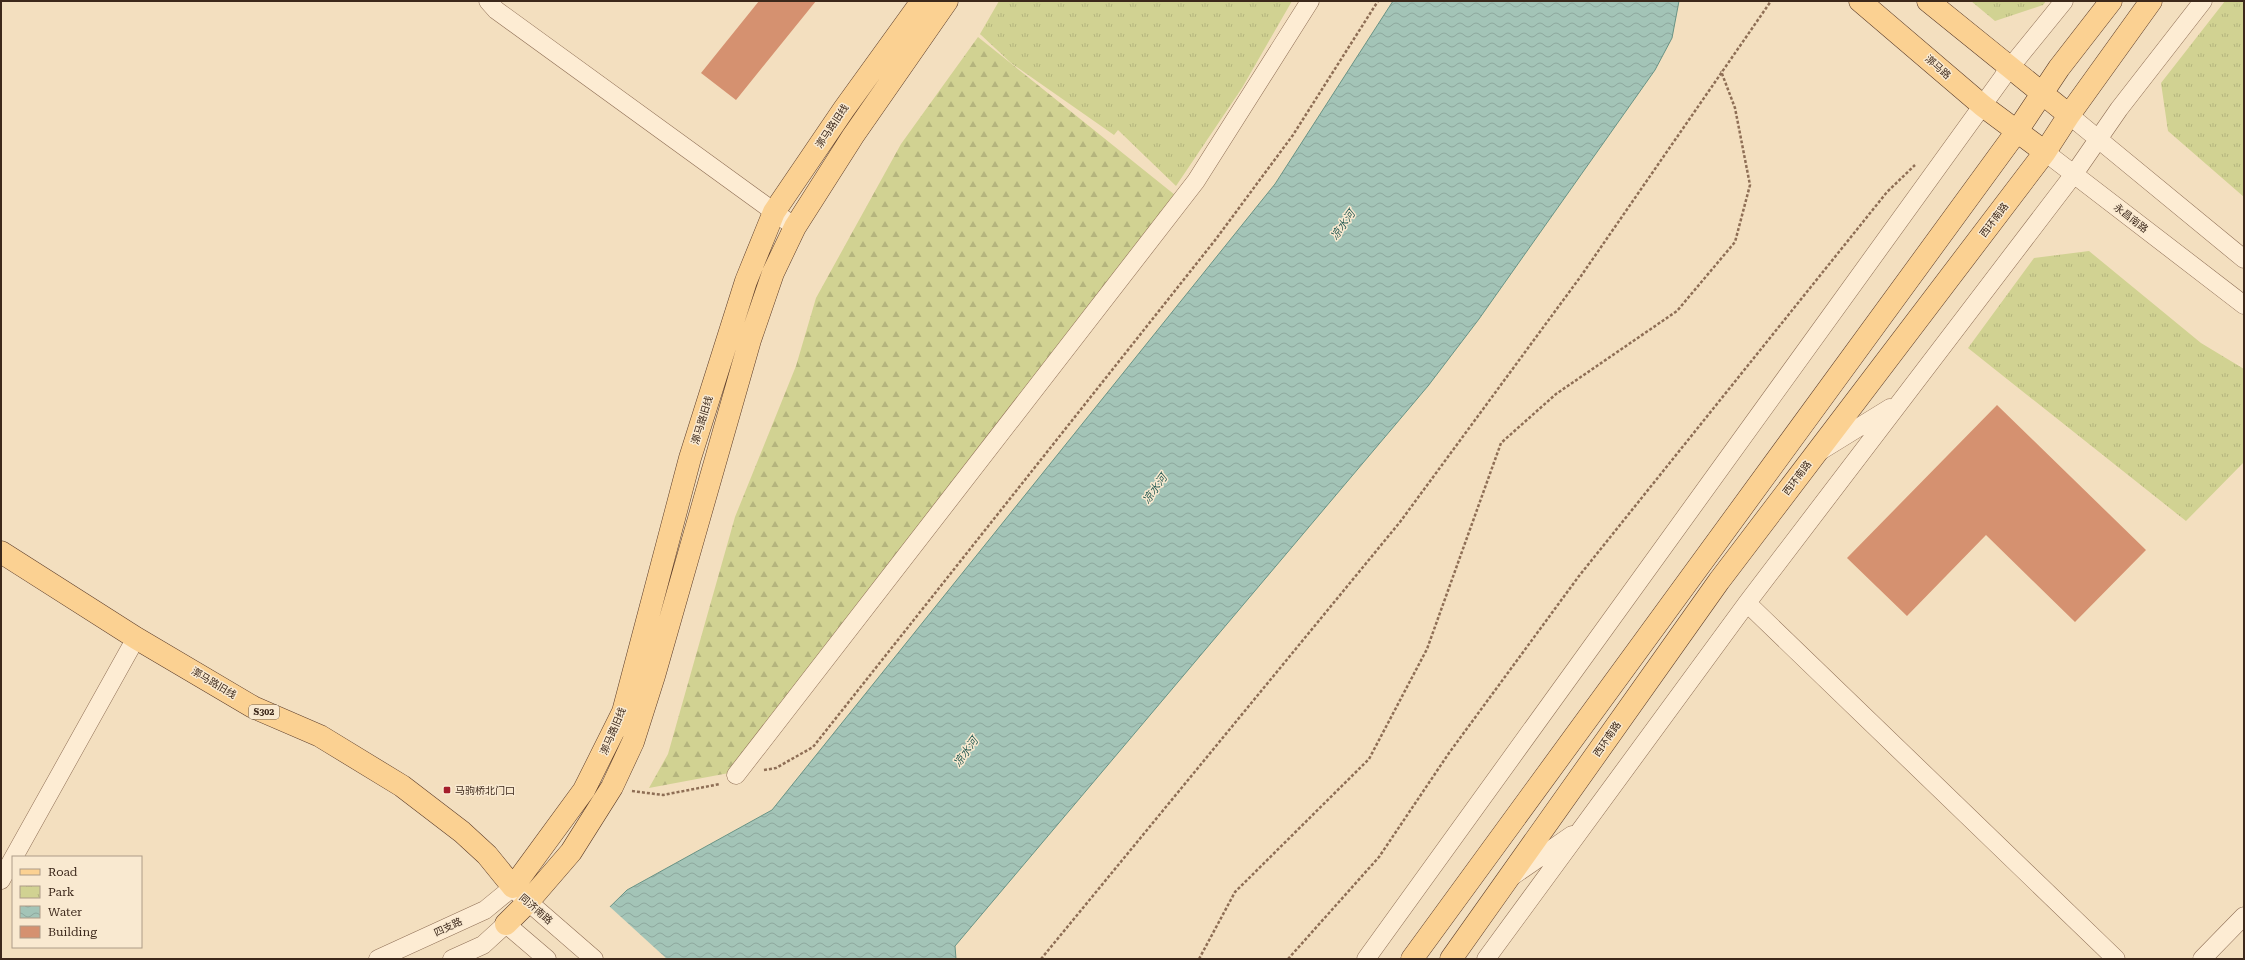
<svg xmlns="http://www.w3.org/2000/svg" width="2245" height="960" viewBox="0 0 2245 960" font-family="'Roboto Serif','Noto Sans SC',serif">
	<defs>
		<pattern id="forest-firs" width="22" height="20" patternUnits="userSpaceOnUse"><rect width="22" height="20" fill="#d1d292"/><path d="M5 1l3.5 6h-7zM16 11l3.5 6h-7z" fill="#b4b47d"/></pattern>
		<pattern id="park-tufts" width="24" height="20" patternUnits="userSpaceOnUse"><rect width="24" height="20" fill="#d1d292"/><path d="M3 7l-1-3M5 7V3M7 7l1-3M15 17l-1-3M17 17v-4M19 17l1-3" fill="none" stroke="#b4b47d"/></pattern>
		<pattern id="water-waves" width="16" height="10" patternUnits="userSpaceOnUse"><rect width="16" height="10" fill="#a3c4b7"/><path d="M0 5q4-4 8 0t8 0" fill="none" stroke="#8da89d"/></pattern>
	</defs>
	<rect width="100%" height="100%" fill="#f3dfbf"/>
	<path fill="url(#forest-firs)" d="M 978,37 L 1175,195 L 729,773 L 649,788 L 668,754 L 735,517 L 796,366 L 816,298 L 901,144 Z"/>
	<path fill="url(#park-tufts)" d="M 999,1 L 1292,1 L 1242,88 L 1176,186 L 1118,130 L 1114,135 L 1011,63 L 980,34 Z
		M 1971,1 L 2046,1 L 2043,5 L 1995,21 Z
		M 2225,1 L 2244,1 L 2244,197 L 2168,131 L 2161,83 Z
		M 2089,251 L 2201,343 L 2244,369 L 2244,462 L 2186,521 L 1968,348 L 2034,258 Z"/>
	<path fill="url(#water-waves)" stroke="#699385" d="M 1393,1 L 1679,1 L 1672,38 L 1655,70 L 1479,319 L 1428,386 L 955,946 L 956,959 L 557,959 L 627,890 L 772,810 L 1275,184 Z"/>
	<path fill="#f3dfbf" d="M 609,906 L 667,959 L 555,959 Z"/>
	<path fill="#d59170" d="M 759,1 L 816,1 L 736,100 L 701,73 Z
		M 1997,405 L 2146,550 L 2075,622 L 1986,535 L 1907,616 L 1847,558 Z"/>
	<g fill="none" stroke-linecap="round" stroke-linejoin="round">
		<defs>
			<path id="minor" d="M 488,1 L 496,10 L 795,227
				M 2004,75 L 2064,1
				M 2069,115 L 2244,259
				M 2045,152 L 2244,305
				M 1822,450 L 1890,408
				M 1747,603 L 2116,959
				M 736,775 L 1196,181 L 1310,1
				M 1514,875 L 1572,835
				M 1,880 L 136,638
				M 518,893 L 594,959
				M 506,924 L 547,959
				M 378,959 L 485,910 L 513,887
				M 452,959 L 483,945 L 506,924
				M 1366,959 L 2011,66
				M 1486,959 L 1747,603 L 2074,174 L 2119,109 L 2203,1
				M 2202,959 L 2244,916"/>
			<path id="major" d="M 1860,1 L 1983,106 L 2045,152
				M 1928,1 L 2069,115
				M 1,552 L 136,638 L 253,707 L 320,736 L 402,786 L 462,832 L 487,855 L 513,887 L 584,790 L 623,712 L 690,458 L 746,281 L 774,212 L 844,109 L 922,1
				M 506,924 L 527,903 L 571,852 L 612,787 L 633,742 L 654,676 L 750,340 L 773,273 L 795,227 L 853,136 L 947,1
				M 1412,959 L 2017,131 L 2059,68 L 2111,1
				M 1451,959 L 1719,581 L 2045,152 L 2069,115 L 2151,1"/>
		</defs>
		<use href="#minor" stroke="#8e6e55" stroke-width="19"/>
		<use href="#major" stroke="#5b3c2a" stroke-width="23"/>
		<path stroke="#8e6e55" stroke-width="2.5" stroke-dasharray="3 2" stroke-linecap="butt" d="M 764,770 L 776,768 L 813,747 L 1216,239 L 1293,135 L 1378,1
			M 632,791 L 663,795 L 720,784
			M 1041,959 L 1400,522 L 1581,276 L 1771,1
			M 1199,959 L 1235,892 L 1369,759 L 1427,649 L 1501,443 L 1556,394 L 1677,311 L 1735,242 L 1750,185 L 1735,108 L 1721,71
			M 1288,959 L 1379,857 L 1449,753 L 1579,576 L 1887,192 L 1915,165"/>
		<use href="#minor" stroke="#fdecd3" stroke-width="18"/>
		<use href="#major" stroke="#fbd192" stroke-width="22"/>
	</g>
	<rect fill="#a41e2b" stroke="#f9e9d0" stroke-width="1.5" x="443" y="786" width="8" height="8" rx="2"/>
	<g text-anchor="middle" dominant-baseline="central" stroke-width="3" stroke-linejoin="round" paint-order="stroke">
		<rect fill="#f9e9d0" stroke="#756251" stroke-width="1" x="249" y="705" width="30" height="14" rx="3"/>
		<g font-size="9" font-weight="bold" fill="#3c281b">
			<text x="264" y="712">S302</text>
		</g>
		<g font-size="10" fill="#3c281b" stroke="#f9e9d0">
			<text transform="translate(1938 67) rotate(41)">漷马路</text>
			<text transform="translate(832 126) rotate(-56)">漷马路旧线</text>
			<text transform="translate(2131 218) rotate(38)">永昌南路</text>
			<text transform="translate(1994 220) rotate(-53)">西环南路</text>
			<text transform="translate(702 420) rotate(-73)">漷马路旧线</text>
			<text transform="translate(1797 478) rotate(-53)">西环南路</text>
			<text transform="translate(214 683) rotate(31)">漷马路旧线</text>
			<text transform="translate(613 731) rotate(-67)">漷马路旧线</text>
			<text transform="translate(1607 739) rotate(-55)">西环南路</text>
			<text transform="translate(536 909) rotate(41)">同济南路</text>
			<text transform="translate(448 927) rotate(-25)">四支路</text>
		</g>
		<g font-size="10" fill="#3c281b" stroke="#f9e9d0" text-anchor="start">
			<text x="455" y="790">马驹桥北门口</text>
		</g>
		<g font-size="11" font-style="italic" fill="#295d55" stroke="#f9e9d0">
			<text transform="translate(1343 225) rotate(-54)">凉水河</text>
			<text transform="translate(1155 489) rotate(-54)">凉水河</text>
			<text transform="translate(966 752) rotate(-54)">凉水河</text>
		</g>
	</g>
	<rect width="2245" height="960" fill="none" stroke="#3c281b" stroke-width="4"/>
	<rect x="12" y="856" width="130" height="92" fill="#f9e9d0" stroke="#ad9c88"/>
	<rect x="20" y="869" width="20" height="6" fill="#fbd192" stroke="#ad9c88"/>
	<text x="48" y="876" font-size="12" fill="#3c281b">Road</text>
	<rect x="20" y="886" width="20" height="12" fill="url(#park-tufts)" stroke="#ad9c88"/>
	<text x="48" y="896" font-size="12" fill="#3c281b">Park</text>
	<rect x="20" y="906" width="20" height="12" fill="url(#water-waves)" stroke="#ad9c88"/>
	<text x="48" y="916" font-size="12" fill="#3c281b">Water</text>
	<rect x="20" y="926" width="20" height="12" fill="#d59170" stroke="#ad9c88"/>
	<text x="48" y="936" font-size="12" fill="#3c281b">Building</text>
</svg>
